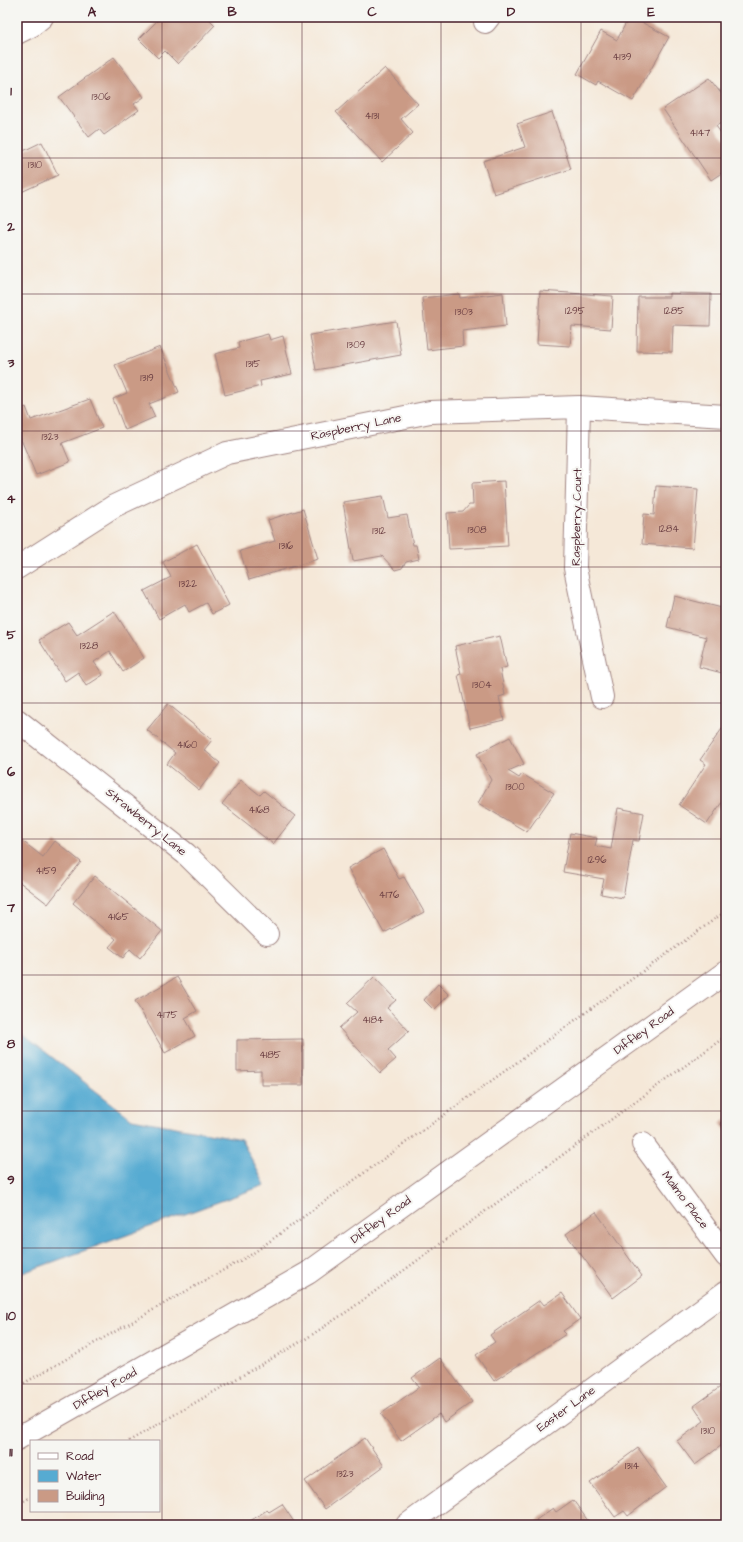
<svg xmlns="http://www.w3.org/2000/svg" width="743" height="1542" viewBox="0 0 743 1542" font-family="'Architects Daughter',sans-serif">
	<rect width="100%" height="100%" fill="#f6f6f2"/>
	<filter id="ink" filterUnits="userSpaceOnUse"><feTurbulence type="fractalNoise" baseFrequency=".025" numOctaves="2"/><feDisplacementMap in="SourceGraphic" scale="8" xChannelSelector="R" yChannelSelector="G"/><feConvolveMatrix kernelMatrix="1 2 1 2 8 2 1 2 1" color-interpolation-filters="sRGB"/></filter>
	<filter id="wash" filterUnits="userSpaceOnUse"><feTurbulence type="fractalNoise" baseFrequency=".012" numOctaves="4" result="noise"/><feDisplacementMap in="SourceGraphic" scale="16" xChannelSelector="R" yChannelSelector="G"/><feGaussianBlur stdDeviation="0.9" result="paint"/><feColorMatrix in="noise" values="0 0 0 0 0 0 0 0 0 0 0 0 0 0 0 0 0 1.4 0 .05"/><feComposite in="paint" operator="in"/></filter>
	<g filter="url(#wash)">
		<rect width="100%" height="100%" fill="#f5e8d8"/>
		<path fill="#56abd2" stroke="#50657e" d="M 17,1030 L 132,1119 L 241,1139 L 265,1185 L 17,1275 Z"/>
		<g id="blocks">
			<path fill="#ca9a85" d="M 155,17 L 207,17 L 215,25 L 178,64 L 165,51 L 158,58 L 139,39 L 158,20 Z
				M 629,17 L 632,17 L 669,37 L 633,101 L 598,81 L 596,85 L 577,74 L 601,31 L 617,40 Z
				M 114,57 L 144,97 L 134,104 L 139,110 L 104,135 L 99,129 L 89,137 L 59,97 Z
				M 385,68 L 418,104 L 401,119 L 413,133 L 382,162 L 336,112 Z
				M 709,78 L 726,100 L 726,120 L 716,126 L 726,140 L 726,170 L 711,180 L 663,109 Z
				M 552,112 L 571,169 L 494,194 L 483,161 L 525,147 L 517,124 Z
				M 42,142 L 58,175 L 17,194 L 17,154 Z
				M 540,291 L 613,296 L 611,329 L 572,326 L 570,346 L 537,344 Z
				M 503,293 L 506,326 L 462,331 L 463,346 L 427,350 L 422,298 L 459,294 L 460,298 Z
				M 669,293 L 711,294 L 710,326 L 673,325 L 672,352 L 637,351 L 638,297 L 669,297 Z
				M 396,321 L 401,355 L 316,370 L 310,335 Z
				M 268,334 L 270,340 L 283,336 L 292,374 L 260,381 L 261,386 L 225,395 L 215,354 L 239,348 L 238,342 Z
				M 160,347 L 179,392 L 149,404 L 155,417 L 125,430 L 113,399 L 127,393 L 115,365 Z
				M 90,399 L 102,428 L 62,443 L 70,462 L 36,475 L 17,430 L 17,411 L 26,407 L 31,420 Z
				M 504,481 L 508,546 L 449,549 L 447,513 L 463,512 L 469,505 L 473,505 L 472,483 Z
				M 656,486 L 698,489 L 693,548 L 642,544 L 644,514 L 654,515 Z
				M 383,496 L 388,518 L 407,515 L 413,545 L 416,545 L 419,559 L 406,562 L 402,568 L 395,570 L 382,556 L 353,561 L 343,502 Z
				M 303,509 L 318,559 L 249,580 L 240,551 L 275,541 L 268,520 Z
				M 197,544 L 229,605 L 212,614 L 206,603 L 189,612 L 185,604 L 159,619 L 144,591 L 171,577 L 163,562 Z
				M 674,596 L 726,609 L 726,674 L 699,667 L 706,637 L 667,627 Z
				M 114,611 L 144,658 L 123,672 L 110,651 L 94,662 L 103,675 L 86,686 L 78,672 L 65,681 L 39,640 L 68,622 L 77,635 Z
				M 500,636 L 507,667 L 500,669 L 505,695 L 499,697 L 504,720 L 470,728 L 458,675 L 461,674 L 455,646 Z
				M 168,704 L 212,740 L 204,750 L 220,763 L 199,790 L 167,764 L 175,753 L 147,730 Z
				M 724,726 L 726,727 L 726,796 L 707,824 L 679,805 L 706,764 L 700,760 Z
				M 510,737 L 524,764 L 508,771 L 519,778 L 522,774 L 554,793 L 527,832 L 478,803 L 491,780 L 477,754 Z
				M 241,780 L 260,795 L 264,791 L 295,816 L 273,844 L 222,804 Z
				M 618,808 L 644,813 L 639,841 L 633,840 L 623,898 L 601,894 L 604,879 L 563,872 L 570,833 L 597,838 L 595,846 L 611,849 Z
				M 17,837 L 43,857 L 55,841 L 81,862 L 48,904 L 17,880 Z
				M 383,849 L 399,879 L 404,877 L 424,912 L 384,933 L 348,868 Z
				M 95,876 L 162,931 L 140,958 L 130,949 L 123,958 L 109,947 L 116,939 L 73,903 Z
				M 177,977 L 197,1011 L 185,1018 L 195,1036 L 165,1053 L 135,1001 Z
				M 374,977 L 396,1000 L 387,1008 L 409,1031 L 388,1050 L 396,1059 L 380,1073 L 339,1028 L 357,1012 L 347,1003 Z
				M 438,984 L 449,995 L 434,1010 L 424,1000 Z
				M 303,1039 L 303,1085 L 261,1085 L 261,1070 L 237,1071 L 237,1040 Z
				M 726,1118 L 726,1131 L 720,1123 Z
				M 596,1212 L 642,1276 L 613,1298 L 566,1234 Z
				M 562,1293 L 580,1319 L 563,1331 L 566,1334 L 494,1381 L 476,1355 L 495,1342 L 490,1335 L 540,1300 L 544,1305 Z
				M 440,1358 L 472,1402 L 444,1422 L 439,1414 L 401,1441 L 381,1414 L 419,1387 L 412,1378 Z
				M 723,1385 L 726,1389 L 726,1442 L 695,1465 L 677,1441 L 704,1421 L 694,1406 Z
				M 365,1438 L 384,1466 L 325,1509 L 305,1481 Z
				M 638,1448 L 666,1487 L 628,1516 L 624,1511 L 615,1517 L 590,1483 Z
				M 573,1500 L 591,1525 L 540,1525 L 536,1520 L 553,1508 L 556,1512 Z
				M 282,1504 L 296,1525 L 244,1525 L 267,1510 L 269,1512 Z"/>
		</g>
	</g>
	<g filter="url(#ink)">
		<use href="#blocks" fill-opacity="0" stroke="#a08482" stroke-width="1"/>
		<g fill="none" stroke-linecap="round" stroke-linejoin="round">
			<defs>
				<path id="street" d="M 485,22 L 489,17
					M 17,33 L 31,26 L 42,17
					M 579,407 L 575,568 L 602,697
					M 17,568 L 114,506 L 227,453 L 430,412 L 579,407 L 726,416
					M 17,720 L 186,854 L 267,934
					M 643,1144 L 726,1256
					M 407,1525 L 726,1292"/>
				<path id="secondary" d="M 17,1439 L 308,1273 L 726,972"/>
			</defs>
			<use href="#street" stroke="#a08482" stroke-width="24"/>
			<use href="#secondary" stroke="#a08482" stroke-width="24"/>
			<path stroke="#a08482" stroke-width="2.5" stroke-dasharray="1 3" stroke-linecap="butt" d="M 17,1387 L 252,1254 L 726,911
				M 129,1441 L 307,1338 L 348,1311 L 726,1036
				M 17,1505 L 31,1497"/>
			<use href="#street" stroke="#fff" stroke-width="22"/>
			<use href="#secondary" stroke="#fff" stroke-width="22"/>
		</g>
	</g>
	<path fill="none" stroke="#4a1f2b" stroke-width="1" stroke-opacity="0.55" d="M 162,17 L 162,1525M 302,17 L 302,1525M 441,17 L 441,1525M 581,17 L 581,1525M 17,158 L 726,158M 17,294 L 726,294M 17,431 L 726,431M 17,567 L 726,567M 17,703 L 726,703M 17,839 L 726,839M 17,975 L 726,975M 17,1111 L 726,1111M 17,1248 L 726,1248M 17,1384 L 726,1384"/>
	<g text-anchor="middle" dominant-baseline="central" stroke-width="4" stroke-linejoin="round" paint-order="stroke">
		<g font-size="10" fill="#6a3e42">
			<text x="622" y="57">4139</text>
			<text x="101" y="97">1306</text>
			<text x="372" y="116">4131</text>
			<text x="700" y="133">4147</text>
			<text x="35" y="165">1310</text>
			<text x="575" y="311">1295</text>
			<text x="674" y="311">1285</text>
			<text x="464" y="312">1303</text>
			<text x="356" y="345">1309</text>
			<text x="253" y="364">1315</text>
			<text x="147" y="378">1319</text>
			<text x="50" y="437">1323</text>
			<text x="669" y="529">1284</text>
			<text x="477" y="530">1308</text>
			<text x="379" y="531">1312</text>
			<text x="286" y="546">1316</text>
			<text x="188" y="584">1322</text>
			<text x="89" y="646">1328</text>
			<text x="482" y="685">1304</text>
			<text x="187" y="745">4160</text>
			<text x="515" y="787">1300</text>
			<text x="259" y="810">4168</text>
			<text x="597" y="860">1296</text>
			<text x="46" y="871">4159</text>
			<text x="389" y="895">4176</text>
			<text x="118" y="917">4165</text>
			<text x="167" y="1015">4175</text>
			<text x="373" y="1020">4184</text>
			<text x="270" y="1055">4185</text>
			<text x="708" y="1431">1310</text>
			<text x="632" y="1466">1314</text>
			<text x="345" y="1474">1323</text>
		</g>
		<g font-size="12" fill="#4a1f2b" stroke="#f6f6f2">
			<text transform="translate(356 427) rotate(-12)">Raspberry Lane</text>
			<text transform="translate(577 517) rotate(-89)">Raspberry Court</text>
			<text transform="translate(146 822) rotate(39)">Strawberry Lane</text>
			<text transform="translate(644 1031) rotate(-36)">Diffley Road</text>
			<text transform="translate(685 1200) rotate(53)">Malmo Place</text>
			<text transform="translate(381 1220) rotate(-36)">Diffley Road</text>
			<text transform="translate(105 1389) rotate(-30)">Diffley Road</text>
			<text transform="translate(566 1409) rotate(-36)">Easter Lane</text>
		</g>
	</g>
	<rect width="743" height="1542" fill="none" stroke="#f6f6f2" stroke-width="44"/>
	<rect x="30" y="1440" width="130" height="72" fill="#f6f6f2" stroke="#b1a0a2"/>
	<rect x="38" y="1453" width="20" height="6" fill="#ffffff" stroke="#b1a0a2"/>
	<text x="66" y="1460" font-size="12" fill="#4a1f2b">Road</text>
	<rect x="38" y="1470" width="20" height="12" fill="#56abd2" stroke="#b1a0a2"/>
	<text x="66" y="1480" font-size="12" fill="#4a1f2b">Water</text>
	<rect x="38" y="1490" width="20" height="12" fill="#ca9a85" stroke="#b1a0a2"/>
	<text x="66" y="1500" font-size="12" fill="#4a1f2b">Building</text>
	<rect x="22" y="22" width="699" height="1498" fill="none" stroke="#4a1f2b" stroke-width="1.5"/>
	<g font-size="13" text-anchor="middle" font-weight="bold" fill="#4a1f2b">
		<text x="92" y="16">A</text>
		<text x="232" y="16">B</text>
		<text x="372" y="16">C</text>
		<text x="511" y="16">D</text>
		<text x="651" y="16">E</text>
		<text x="11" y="95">1</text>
		<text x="11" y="231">2</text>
		<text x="11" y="367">3</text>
		<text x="11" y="503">4</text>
		<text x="11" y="639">5</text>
		<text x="11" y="776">6</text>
		<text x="11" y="912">7</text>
		<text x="11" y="1048">8</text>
		<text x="11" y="1184">9</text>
		<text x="11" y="1320">10</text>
		<text x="11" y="1456">11</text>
	</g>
</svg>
